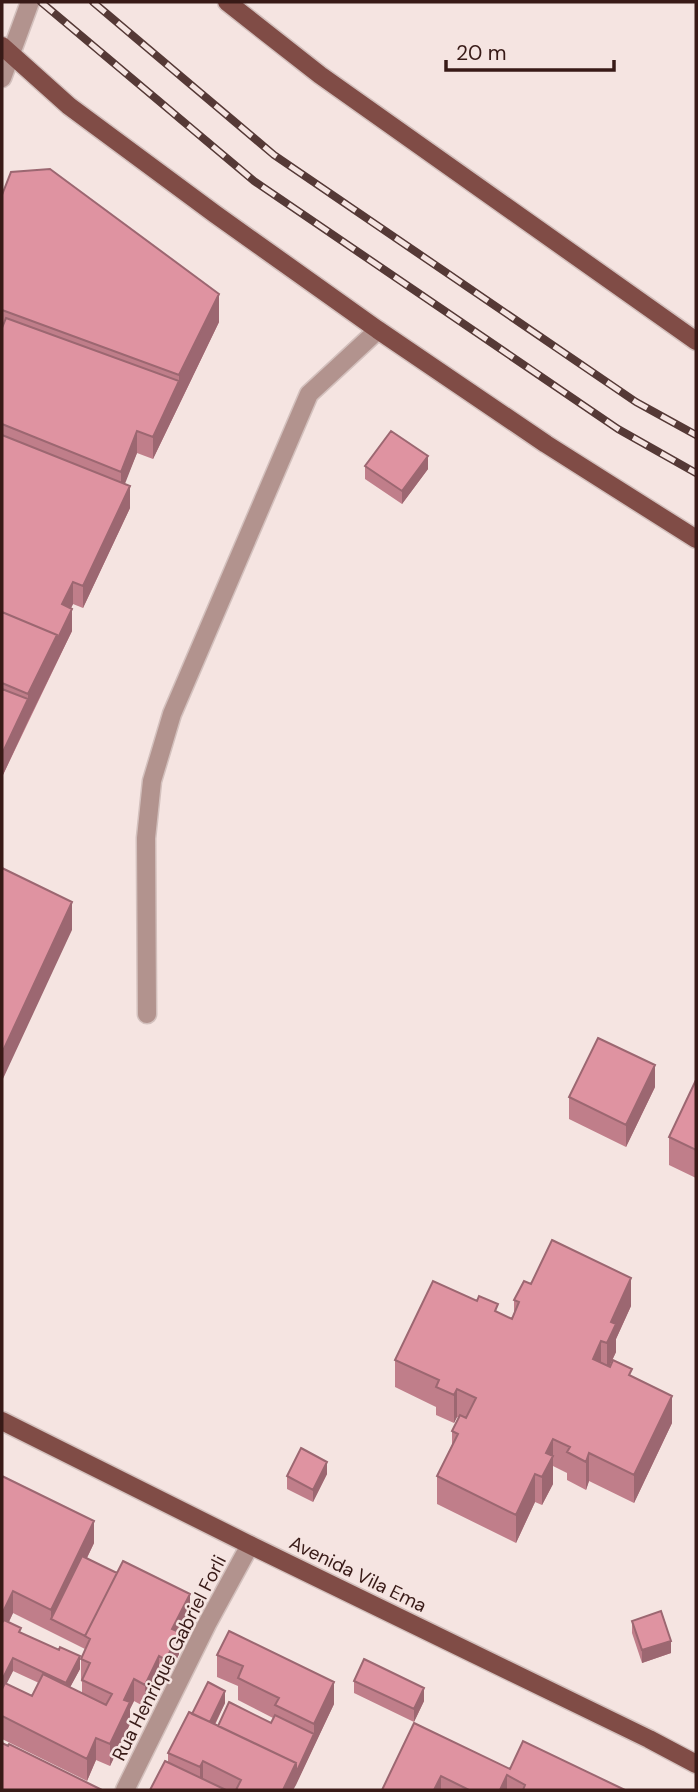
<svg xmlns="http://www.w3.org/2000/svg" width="698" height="1792" viewBox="0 0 698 1792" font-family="'DM Sans',sans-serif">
	<rect width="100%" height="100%" fill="#f5e4e1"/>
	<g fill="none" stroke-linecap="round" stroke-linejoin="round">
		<defs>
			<path id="minor" d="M 2,78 L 30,2
				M 147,1014 L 146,838 L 152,781 L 172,714 L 309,394 L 378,330
				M 125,1790 L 207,1624 L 250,1545"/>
			<path id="major" d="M 227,2 L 320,75 L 696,341
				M 2,46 L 69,106 L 215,214 L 378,330 L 546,444 L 696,539
				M 2,1421 L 250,1545 L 649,1739 L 696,1764"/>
		</defs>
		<use href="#minor" stroke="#d3c0bd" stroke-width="21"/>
		<use href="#major" stroke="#d3c0bd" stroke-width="21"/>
		<use href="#minor" stroke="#b2938e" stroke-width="18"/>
		<use href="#major" stroke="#804c46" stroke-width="18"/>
		<defs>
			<path id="rail" d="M 41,2 L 254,181 L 618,429 L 696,473
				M 93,2 L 274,155 L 636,402 L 696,435"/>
		</defs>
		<use href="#rail" stroke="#553936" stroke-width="8"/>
		<use href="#rail" stroke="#f5e4e1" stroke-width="5" stroke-dasharray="16" stroke-linecap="butt"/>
	</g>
	<path fill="#c07e8a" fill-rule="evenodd" d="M 2,195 L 219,322 L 153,459 L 137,453 L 124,484 L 130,508 L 83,608 L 73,604 L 71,608 L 72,631 L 2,777 Z
		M 365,466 L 428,469 L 402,504 L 365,479 Z
		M 696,1080 L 696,1178 L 669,1165 L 669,1137 Z
		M 655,1087 L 626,1147 L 569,1119 L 569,1097 Z
		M 514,1300 L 631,1306 L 616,1339 L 616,1352 L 609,1367 L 632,1376 L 672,1423 L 634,1503 L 589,1481 L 586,1490 L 567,1480 L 567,1473 L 553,1466 L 553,1484 L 542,1505 L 535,1502 L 516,1543 L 437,1504 L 437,1476 L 452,1445 L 452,1431 L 459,1418 L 457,1417 L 454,1423 L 436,1415 L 436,1407 L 395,1387 L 395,1360 L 498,1312 L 512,1319 L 514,1313 Z
		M 327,1474 L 313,1502 L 287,1489 L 287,1476 Z
		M 2,1476 L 94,1543 L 87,1558 L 190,1616 L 179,1638 L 179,1654 L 166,1682 L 159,1678 L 145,1707 L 134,1701 L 130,1709 L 130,1724 L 110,1766 L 96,1760 L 87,1781 L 2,1739 L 2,1740 ZM 13,1613 L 85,1649 L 81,1659 L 81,1681 L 82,1682 L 82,1693 L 70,1687 L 80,1669 L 21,1633 L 9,1622 ZM 13,1671 L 39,1683 L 32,1696 L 6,1684 Z
		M 632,1621 L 671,1653 L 642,1663 L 632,1633 Z
		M 217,1655 L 334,1704 L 293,1790 L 150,1790 L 168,1763 L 168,1753 L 192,1714 L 225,1703 L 215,1725 L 218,1726 L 271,1723 L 273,1718 L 238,1700 L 238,1686 L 217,1677 Z
		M 354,1681 L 424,1701 L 414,1722 L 354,1693 Z
		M 414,1723 L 510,1769 L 625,1790 L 382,1790 Z"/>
	<path fill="#9c6771" d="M 219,294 L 219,322 L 153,459 L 153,437 L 179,381 L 179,375 Z
		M 137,431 L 137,453 L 121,494 L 121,472 Z
		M 428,456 L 428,469 L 402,504 L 402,491 Z
		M 130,486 L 130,508 L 83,608 L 83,586 Z
		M 73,582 L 73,604 L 62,626 L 62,604 Z
		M 72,609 L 72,631 L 28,721 L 28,694 L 57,635 Z
		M 28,699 L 28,721 L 2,777 L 2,754 Z
		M 72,902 L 72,930 L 2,1081 L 2,1053 Z
		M 655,1065 L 655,1087 L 626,1147 L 626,1125 Z
		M 631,1278 L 631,1306 L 616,1339 L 616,1352 L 607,1371 L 607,1343 L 611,1322 Z
		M 601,1341 L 601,1368 L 593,1359 Z
		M 457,1389 L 457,1417 L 454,1423 L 454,1395 Z
		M 672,1396 L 672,1423 L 634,1503 L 634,1475 Z
		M 553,1439 L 553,1484 L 542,1505 L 542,1477 L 546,1453 Z
		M 589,1453 L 589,1481 L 586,1490 L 586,1462 Z
		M 327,1462 L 327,1474 L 313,1502 L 313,1490 Z
		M 535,1474 L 535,1502 L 516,1543 L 516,1515 Z
		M 94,1521 L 94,1543 L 56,1622 L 51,1619 L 51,1610 Z
		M 13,1591 L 13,1613 L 2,1636 L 2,1614 Z
		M 190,1594 L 190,1616 L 179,1638 L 179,1654 L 166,1682 L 166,1660 L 172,1629 Z
		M 671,1641 L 671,1653 L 642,1663 L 642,1650 Z
		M 80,1656 L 80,1669 L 66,1695 L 66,1683 Z
		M 159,1656 L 159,1678 L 145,1707 L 145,1685 Z
		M 13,1658 L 13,1671 L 2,1693 L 2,1680 Z
		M 134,1679 L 134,1701 L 130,1709 L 130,1724 L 110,1766 L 110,1744 L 124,1700 Z
		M 334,1682 L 334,1704 L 296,1785 L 296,1773 L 314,1734 L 314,1724 Z
		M 424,1688 L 424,1701 L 414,1722 L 414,1709 Z
		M 225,1691 L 225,1703 L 206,1742 L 206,1730 Z
		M 96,1738 L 96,1760 L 87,1781 L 87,1759 Z
		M 203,1761 L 203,1783 L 200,1789 L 200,1767 Z
		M 296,1763 L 296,1785 L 293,1790 L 283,1790 Z
		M 507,1775 L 507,1790 L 500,1790 Z
		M 441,1776 L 441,1790 L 434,1790 Z"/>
	<path fill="#df93a1" stroke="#9c6771" stroke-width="2" d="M 50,169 L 219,294 L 179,375 L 2,310 L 2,195 L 11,172 Z
		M 6,318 L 179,381 L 153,437 L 137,431 L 121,472 L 2,424 L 2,328 Z
		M 391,431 L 428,456 L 402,491 L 365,466 Z
		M 2,435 L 130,486 L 83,586 L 73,582 L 62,604 L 72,609 L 57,640 L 57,635 L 2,612 Z
		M 2,612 L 57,635 L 28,694 L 2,683 Z
		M 2,689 L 28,699 L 2,754 Z
		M 2,868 L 72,902 L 2,1053 Z
		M 598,1038 L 655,1065 L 626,1125 L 569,1097 Z
		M 696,1080 L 696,1150 L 669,1137 Z
		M 552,1240 L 631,1278 L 611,1322 L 616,1324 L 607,1343 L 601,1341 L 593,1359 L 610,1367 L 613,1360 L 632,1369 L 629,1375 L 672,1396 L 634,1475 L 589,1453 L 586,1462 L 567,1452 L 570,1447 L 553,1439 L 546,1453 L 553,1456 L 542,1477 L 535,1474 L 516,1515 L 437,1476 L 458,1434 L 452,1431 L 460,1415 L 466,1418 L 476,1398 L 457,1389 L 454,1395 L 436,1387 L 439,1380 L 395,1360 L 433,1281 L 477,1301 L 479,1296 L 498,1304 L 495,1311 L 512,1319 L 519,1302 L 514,1300 L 524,1281 L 531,1284 Z
		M 301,1448 L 327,1462 L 313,1490 L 287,1476 Z
		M 2,1476 L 94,1521 L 51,1610 L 13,1591 L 2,1614 Z
		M 82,1556 L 117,1573 L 85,1636 L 51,1619 Z
		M 123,1561 L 190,1594 L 172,1629 L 179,1632 L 166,1660 L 159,1656 L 145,1685 L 134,1679 L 124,1700 L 130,1702 L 110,1744 L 96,1738 L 87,1759 L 2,1716 L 2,1689 L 5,1683 L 32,1696 L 43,1674 L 106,1705 L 112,1694 L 82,1680 L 90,1663 L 81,1659 L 90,1639 L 85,1636 Z
		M 661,1611 L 671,1641 L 642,1650 L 632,1621 Z
		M 4,1620 L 21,1628 L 19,1632 L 59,1650 L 60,1647 L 80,1656 L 66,1683 L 13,1658 L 2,1680 L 2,1623 Z
		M 229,1631 L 334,1682 L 314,1724 L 275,1705 L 279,1698 L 238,1678 L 243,1666 L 217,1655 Z
		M 364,1659 L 424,1688 L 414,1709 L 354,1681 Z
		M 208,1682 L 225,1691 L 210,1722 L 192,1714 Z
		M 229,1702 L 271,1723 L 275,1715 L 314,1734 L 296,1773 L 296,1763 L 218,1726 Z
		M 189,1712 L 296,1763 L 283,1790 L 236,1790 L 241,1780 L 203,1761 L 200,1767 L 168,1753 Z
		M 414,1723 L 510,1769 L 523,1741 L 625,1790 L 523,1790 L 525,1785 L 507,1775 L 500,1790 L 469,1790 L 441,1776 L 434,1790 L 382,1790 Z
		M 2,1743 L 8,1746 L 9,1744 L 102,1790 L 2,1790 Z
		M 165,1761 L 226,1790 L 150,1790 Z"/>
	<g text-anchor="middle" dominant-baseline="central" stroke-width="5" stroke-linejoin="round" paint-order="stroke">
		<g font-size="19" fill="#381a17" stroke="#f5e4e1">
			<text transform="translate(358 1574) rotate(26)">Avenida Vila Ema</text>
			<text transform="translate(169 1658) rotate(-63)">Rua Henrique Gabriel Forli</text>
		</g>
	</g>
	<rect width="698" height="1792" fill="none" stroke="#381a17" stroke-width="7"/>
	<path d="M446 60v10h168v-10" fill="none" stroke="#381a17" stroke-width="3.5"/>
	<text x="456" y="60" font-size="21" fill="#381a17" stroke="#f5e4e1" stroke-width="5" paint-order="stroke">20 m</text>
</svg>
